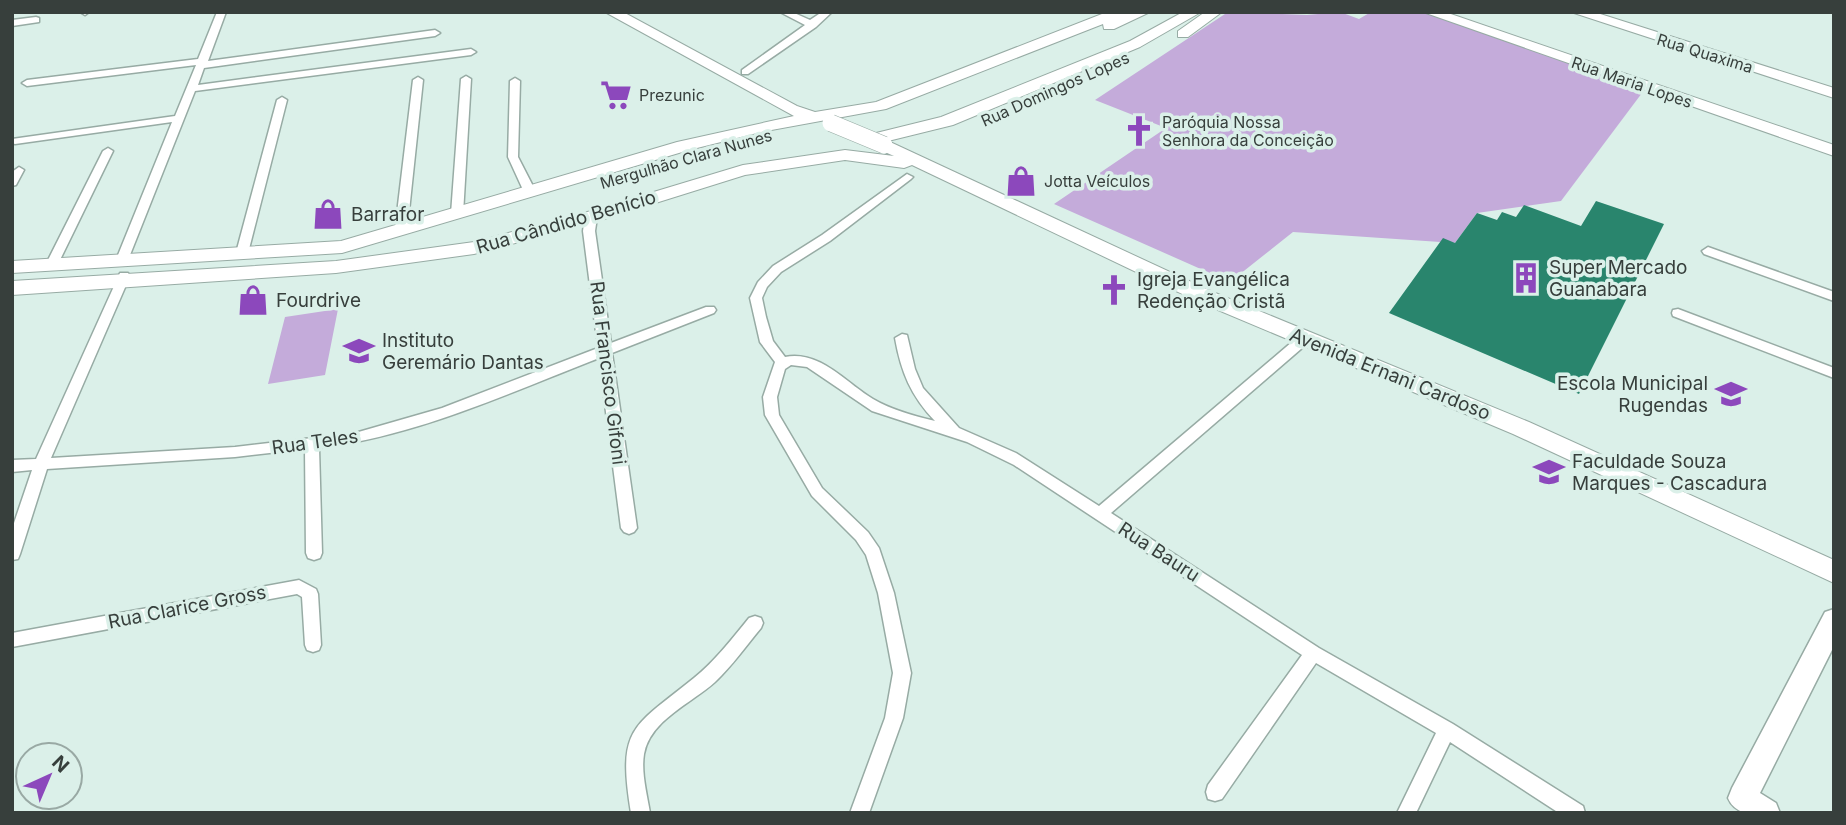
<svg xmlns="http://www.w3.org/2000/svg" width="1846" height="825" viewBox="0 0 1846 825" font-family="Inter,sans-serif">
	<rect width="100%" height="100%" fill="#dbf0e9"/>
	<path fill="#c4abda" d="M 1228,12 L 1307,15 L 1340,12 L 1359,19 L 1371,12 L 1424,12 L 1645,89 L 1561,201 L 1477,213 L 1455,243 L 1293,232 L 1230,282 L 1054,204 L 1166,128 L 1095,100 Z
		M 338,309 L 325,375 L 268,384 L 285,317 Z"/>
	<path fill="#29856d" d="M 1596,201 L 1664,224 L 1579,394 L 1389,313 L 1443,238 L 1455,243 L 1477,213 L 1497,220 L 1502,212 L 1516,217 L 1524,205 L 1581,226 Z"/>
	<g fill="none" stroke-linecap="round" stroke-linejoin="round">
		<defs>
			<path id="street" d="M 80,12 L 89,12 L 85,15 Z
				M 217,12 L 226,12 L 208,61 L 435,30 L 440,33 L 435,36 L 204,68 L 198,85 L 471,49 L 476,52 L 471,55 L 195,91 L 128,260 L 122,264 L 118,263 L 116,260 L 172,122 L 15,144 L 12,143 L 12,139 L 175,116 L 196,65 L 27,86 L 22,83 L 27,80 L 198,59 Z
				M 780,12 L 792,12 L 810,20 L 822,12 L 832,12 L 816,27 L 748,74 L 742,74 L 742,70 L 805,25 Z
				M 36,17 L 39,18 L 39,22 L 12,26 L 12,20 Z
				M 466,76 L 471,79 L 463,214 L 457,217 L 451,214 L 461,79 Z
				M 418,77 L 423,80 L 407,230 L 401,234 L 395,230 L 413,80 Z
				M 515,78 L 520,81 L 518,157 L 536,192 L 530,195 L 524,192 L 508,157 L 510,81 Z
				M 282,97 L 287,100 L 248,253 L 242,257 L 238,256 L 236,253 L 277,100 Z
				M 108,148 L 113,151 L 58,264 L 52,268 L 48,267 L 46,264 L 103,151 Z
				M 19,167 L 24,170 L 16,185 L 12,186 L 12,172 Z
				M 907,174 L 913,177 L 911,179 L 830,241 L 781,272 L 767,287 L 762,298 L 766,317 L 773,341 L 785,357 C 820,350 846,383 873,399 C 892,410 914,416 935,421 C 911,396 901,372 895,338 L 902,334 L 907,335 L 915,369 L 923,388 L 959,428 L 1016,453 L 1099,506 L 1299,336 L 1309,336 L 1311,339 L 1309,342 L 1111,513 L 1319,648 L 1453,724 L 1583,806 L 1585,813 L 1559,813 L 1450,742 L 1416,813 L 1397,813 L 1436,733 L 1316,663 L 1222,799 L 1215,801 L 1208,799 L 1206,792 L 1208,785 L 1302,655 L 1014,465 L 967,442 L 872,411 L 807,367 L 791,365 L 785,369 L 777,397 L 779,415 L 822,488 L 868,532 L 879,548 L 894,593 L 911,673 L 903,718 L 869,813 L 850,813 L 885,718 L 893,673 L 878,593 L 866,555 L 856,540 L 812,496 L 765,415 L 763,397 L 775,362 L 760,342 L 750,298 L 758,282 L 773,266 L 822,235 Z
				M 591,214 L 597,217 L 595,231 L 611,343 L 706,307 L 714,307 L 716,310 L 714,313 L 612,353 L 637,528 L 634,532 L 629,534 L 624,532 L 621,528 L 599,358 C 509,393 417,436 319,448 L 322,553 L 320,558 L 314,560 L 308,558 L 306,553 L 305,449 L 235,457 L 47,469 L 20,554 L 18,559 L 12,560 L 12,529 L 32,470 L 12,472 L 12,460 L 36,459 L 120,273 L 128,273 L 130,276 L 51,458 L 235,447 L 355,433 L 442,408 L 598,348 L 583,231 L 585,217 Z
				M 1708,247 L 1834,292 L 1834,301 L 1704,254 L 1702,251 Z
				M 1678,309 L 1834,368 L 1834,378 L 1673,316 L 1672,313 L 1673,310 Z
				M 299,580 L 316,589 L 318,594 L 321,645 L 319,650 L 313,652 L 307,650 L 305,645 L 302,597 L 297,594 L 12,647 L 12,633 Z
				M 755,616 L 761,618 L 763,623 L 761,628 C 746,646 732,666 715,682 C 692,703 650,720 644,754 C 641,773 647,794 650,813 L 631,813 C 617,727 632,728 694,678 C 715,661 732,639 749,618 Z"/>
			<path id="secondary" d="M 1834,609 L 1834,646 L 1760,793 L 1776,803 L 1780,813 C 1760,813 1737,819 1728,798 L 1732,788 L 1825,612 Z"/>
			<path id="primary" d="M 605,12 L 623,12 L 797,106 L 815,112 L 876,102 L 1107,12 L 1150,12 L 1114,29 L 1104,29 L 1103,24 L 886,109 L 761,132 L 689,150 L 342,253 L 12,273 L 12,261 L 341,241 L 677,142 L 794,116 Z
				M 1183,12 L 1201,12 L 1140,47 L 953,125 L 888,141 L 1213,292 L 1529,422 L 1834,560 L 1834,583 L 1513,434 L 1199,302 L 912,165 L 904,168 L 845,160 L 745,175 L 598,221 L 474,254 L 336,273 L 12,295 L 12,281 L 336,261 L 474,242 L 584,213 L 743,165 L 845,150 L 894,156 L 878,149 L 876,144 L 870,145 L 861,140 L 864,136 L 941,117 L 1130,41 Z
				M 1205,12 L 1222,12 L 1188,37 L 1178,37 L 1178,31 Z
				M 1423,12 L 1445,12 L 1834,145 L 1834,156 Z
				M 1571,12 L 1594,12 L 1834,88 L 1834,98 Z"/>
		</defs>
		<use href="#street" stroke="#97aba4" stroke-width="3"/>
		<use href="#secondary" stroke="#97aba4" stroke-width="3"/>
		<use href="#primary" stroke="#97aba4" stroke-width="2"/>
		<use href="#street" fill="#fff" fill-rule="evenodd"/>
		<use href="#secondary" fill="#fff" fill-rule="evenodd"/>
		<use href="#primary" fill="#fff" fill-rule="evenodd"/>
		<defs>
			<path id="primary-bridge" d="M 831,123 L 884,145"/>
		</defs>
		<use href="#primary-bridge" stroke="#97aba4" stroke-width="18" stroke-linecap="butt"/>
		<use href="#primary-bridge" stroke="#fff" stroke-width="17"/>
	</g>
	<defs>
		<symbol id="supermarket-bare" viewBox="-9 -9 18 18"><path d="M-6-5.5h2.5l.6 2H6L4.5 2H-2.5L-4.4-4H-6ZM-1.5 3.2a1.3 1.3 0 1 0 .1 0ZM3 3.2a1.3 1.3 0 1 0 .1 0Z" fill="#8c48bc" stroke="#dbf0e9" stroke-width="2.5" paint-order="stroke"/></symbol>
		<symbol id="church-bare" viewBox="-9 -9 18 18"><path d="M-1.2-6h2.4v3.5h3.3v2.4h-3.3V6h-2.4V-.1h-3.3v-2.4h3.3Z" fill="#8c48bc" stroke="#dbf0e9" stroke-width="2.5" paint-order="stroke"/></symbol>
		<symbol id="shop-bare" viewBox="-9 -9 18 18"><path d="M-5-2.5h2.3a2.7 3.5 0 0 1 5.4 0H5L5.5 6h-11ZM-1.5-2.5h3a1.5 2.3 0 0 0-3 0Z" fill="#8c48bc" stroke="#dbf0e9" stroke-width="2.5" paint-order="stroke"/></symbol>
		<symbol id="building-bare" viewBox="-9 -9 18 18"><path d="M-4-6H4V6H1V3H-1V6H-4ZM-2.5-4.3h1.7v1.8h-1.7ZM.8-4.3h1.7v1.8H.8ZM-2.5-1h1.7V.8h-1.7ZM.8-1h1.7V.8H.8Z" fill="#8c48bc" stroke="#dbf0e9" stroke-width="2.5" paint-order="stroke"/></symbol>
		<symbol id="school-bare" viewBox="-9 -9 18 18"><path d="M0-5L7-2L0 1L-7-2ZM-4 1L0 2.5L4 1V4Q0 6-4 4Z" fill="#8c48bc" stroke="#dbf0e9" stroke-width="2.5" paint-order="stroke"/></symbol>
		<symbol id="university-bare" viewBox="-9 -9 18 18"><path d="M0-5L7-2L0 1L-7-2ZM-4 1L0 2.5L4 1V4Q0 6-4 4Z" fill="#8c48bc" stroke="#dbf0e9" stroke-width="2.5" paint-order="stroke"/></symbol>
	</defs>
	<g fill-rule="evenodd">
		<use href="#supermarket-bare" x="594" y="73" width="44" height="44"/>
		<use href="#church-bare" x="1117" y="109" width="44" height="44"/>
		<use href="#shop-bare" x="999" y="159" width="44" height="44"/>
		<use href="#shop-bare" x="306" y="192" width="44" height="44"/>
		<use href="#building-bare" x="1504" y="256" width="44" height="44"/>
		<use href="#church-bare" x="1092" y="268" width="44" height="44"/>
		<use href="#shop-bare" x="231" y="278" width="44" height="44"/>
		<use href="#school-bare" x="337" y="329" width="44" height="44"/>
		<use href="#school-bare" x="1709" y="372" width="44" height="44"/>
		<use href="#university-bare" x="1527" y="450" width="44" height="44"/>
	</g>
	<g text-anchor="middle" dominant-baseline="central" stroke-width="7" stroke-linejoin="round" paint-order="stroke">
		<g font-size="16" fill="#373f3c" stroke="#dbf0e9">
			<text transform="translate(1705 53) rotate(17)">Rua Quaxima</text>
			<text transform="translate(1632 82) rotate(19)">Rua Maria Lopes</text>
			<text transform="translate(1055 89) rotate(-24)">Rua Domingos Lopes</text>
			<text transform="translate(686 159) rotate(-16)">Mergulhão Clara Nunes</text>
		</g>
		<g font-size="16" fill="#373f3c" stroke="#dbf0e9" text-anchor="start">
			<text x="639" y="95">Prezunic</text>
			<text x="1162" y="122">Paróquia Nossa<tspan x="1162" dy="18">Senhora da Conceição</tspan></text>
			<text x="1044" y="181">Jotta Veículos</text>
		</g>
		<g font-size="19" fill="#373f3c" stroke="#dbf0e9" text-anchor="start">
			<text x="351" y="214">Barrafor</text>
			<text x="1549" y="267">Super Mercado<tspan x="1549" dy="22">Guanabara</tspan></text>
			<text x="1137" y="279">Igreja Evangélica<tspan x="1137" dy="22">Redenção Cristã</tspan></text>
			<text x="276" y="300">Fourdrive</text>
			<text x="382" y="340">Instituto<tspan x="382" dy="22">Geremário Dantas</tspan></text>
			<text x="1708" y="383" text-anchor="end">Escola Municipal<tspan x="1708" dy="22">Rugendas</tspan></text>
			<text x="1572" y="461">Faculdade Souza<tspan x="1572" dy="22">Marques - Cascadura</tspan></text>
		</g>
		<g font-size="19" fill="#373f3c" stroke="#dbf0e9">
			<text transform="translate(566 222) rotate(-16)">Rua Cândido Benício</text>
			<text transform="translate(608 373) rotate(83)">Rua Francisco Gifoni</text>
			<text transform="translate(1390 374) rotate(22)">Avenida Ernani Cardoso</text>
			<text transform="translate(315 442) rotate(-8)">Rua Teles</text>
			<text transform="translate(1159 552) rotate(33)">Rua Bauru</text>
			<text transform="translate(187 607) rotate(-11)">Rua Clarice Gross</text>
		</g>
	</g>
	<rect width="1846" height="825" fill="none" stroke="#373f3c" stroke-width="28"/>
	<g transform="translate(49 776) rotate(44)"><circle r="33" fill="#dbf0e9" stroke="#99a9a4" stroke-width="2"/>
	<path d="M0-5L12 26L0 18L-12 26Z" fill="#8c48bc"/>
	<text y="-10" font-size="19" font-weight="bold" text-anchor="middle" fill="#373f3c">N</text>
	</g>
</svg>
